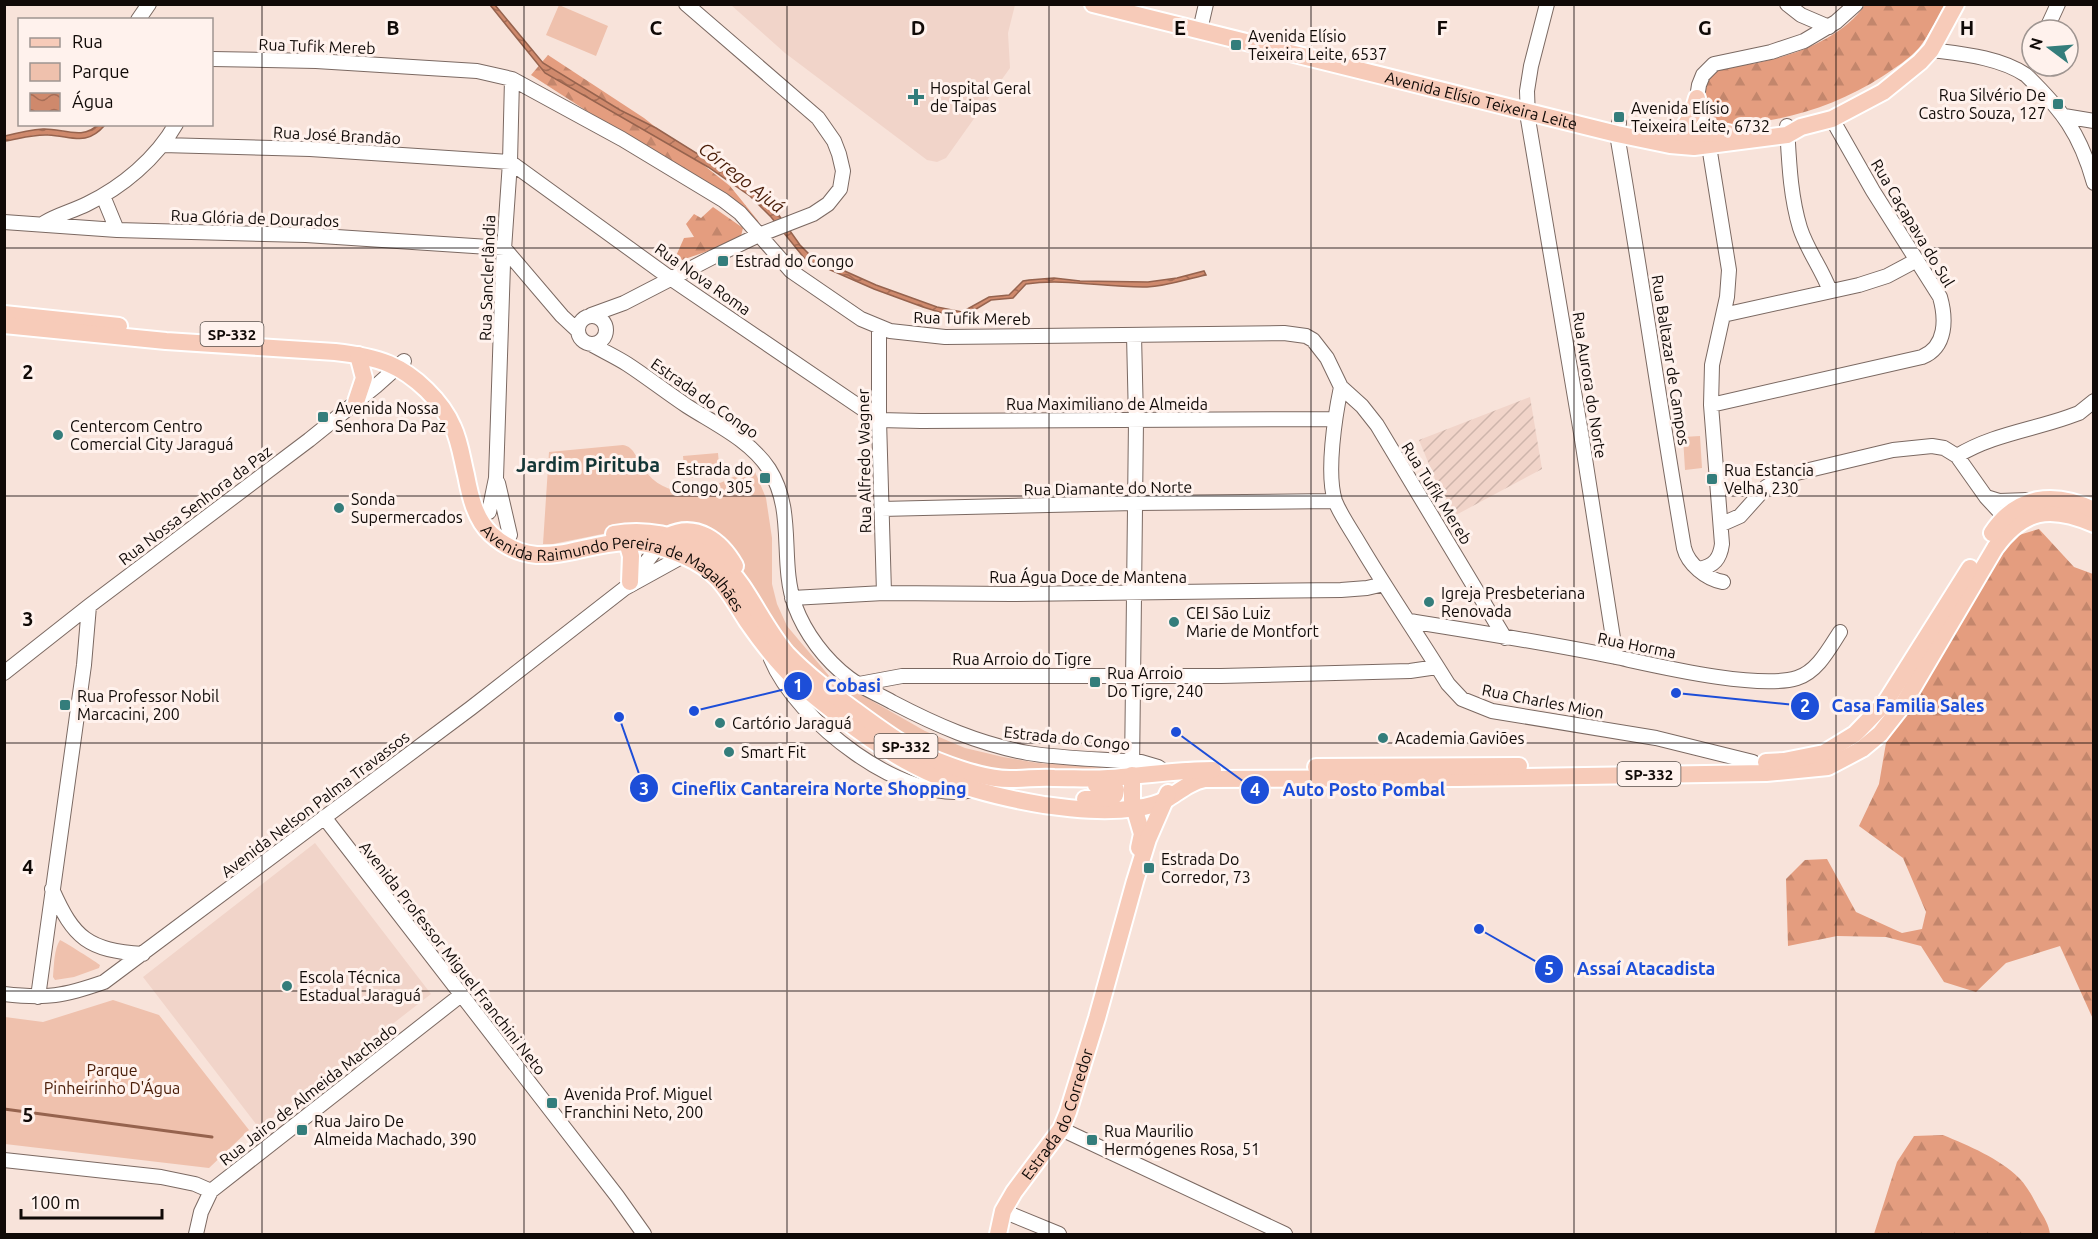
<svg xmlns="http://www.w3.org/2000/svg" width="2098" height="1239" viewBox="0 0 2098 1239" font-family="Ubuntu,sans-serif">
	<defs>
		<pattern id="industrial-furrows" width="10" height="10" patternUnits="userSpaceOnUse" patternTransform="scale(1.5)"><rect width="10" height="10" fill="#f1d4c9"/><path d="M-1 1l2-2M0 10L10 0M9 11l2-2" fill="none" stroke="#ceb5ab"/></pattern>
		<pattern id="forest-firs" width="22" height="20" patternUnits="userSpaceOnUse" patternTransform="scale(1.5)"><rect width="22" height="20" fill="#e49d7f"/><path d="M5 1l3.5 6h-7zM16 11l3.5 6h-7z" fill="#c3866c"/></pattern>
		<pattern id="water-waves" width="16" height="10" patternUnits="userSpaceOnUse" patternTransform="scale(1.5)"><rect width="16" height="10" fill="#cf896c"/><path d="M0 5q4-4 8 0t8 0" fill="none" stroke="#a76e57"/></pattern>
	</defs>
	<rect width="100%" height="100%" fill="#f8e3da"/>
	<path fill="#f1d4c9" d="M 731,5 L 1015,5 L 1008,33 L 1010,68 L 946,158 L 937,162 L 927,160 L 785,53 Z
		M 315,843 L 431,994 L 259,1128 L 143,977 Z"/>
	<path fill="url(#industrial-furrows)" d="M 1530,397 L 1542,469 L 1454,516 L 1440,491 L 1419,440 Z"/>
	<path fill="url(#forest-firs)" d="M 1865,5 L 1945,5 C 1937,19 1929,35 1919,48 C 1909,59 1895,68 1883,76 C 1834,108 1780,122 1722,127 C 1706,115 1696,78 1720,69 C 1731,65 1746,65 1757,63 C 1796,55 1842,38 1865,5 Z
		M 548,55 L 644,118 L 730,186 L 759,222 L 531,75 Z
		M 713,207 L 743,228 L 740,240 L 682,260 L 676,256 L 684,238 L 694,237 L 686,224 L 694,214 L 701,218 Z
		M 2039,529 L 2074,567 L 2093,574 L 2093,1019 L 2060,946 L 2006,963 L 1976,992 L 1944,982 L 1921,946 L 1886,937 L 1837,936 L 1788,946 L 1786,879 L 1805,860 L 1827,859 L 1856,912 L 1902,933 L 1922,929 L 1926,912 L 1903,858 L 1859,826 L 1879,784 L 1886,743 L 2009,538 Z
		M 1943,1135 C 1969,1146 1999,1158 2019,1178 C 2027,1186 2034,1199 2039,1209 C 2044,1217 2049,1225 2050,1234 L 1874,1234 L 1897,1162 L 1914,1136 Z"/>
	<path fill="#efc1ad" d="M 559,5 L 608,26 L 596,56 L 546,35 Z
		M 1700,436 L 1702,468 L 1685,470 L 1683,437 Z
		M 623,445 C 635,447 636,459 643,468 C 672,510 719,485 753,467 L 766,498 L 772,538 L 772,584 L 777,604 L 787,626 L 830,677 L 925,731 L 965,748 L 1003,757 L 1038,763 L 1100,767 L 1116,775 L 993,773 L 941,759 L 885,730 L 811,670 L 773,625 L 730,550 L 690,523 L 669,525 L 657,530 L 642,526 L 553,544 L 543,544 L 549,452 Z
		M 718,453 L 720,475 L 685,478 L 683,456 Z
		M 60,940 C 63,941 98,963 100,965 L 99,968 L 74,977 L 55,980 L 53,977 C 54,966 54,949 60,940 Z
		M 113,1000 L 159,1015 L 249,1130 L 209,1168 L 5,1144 L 5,1017 L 43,1022 Z"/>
	<path fill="url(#water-waves)" stroke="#96634e" stroke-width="1.5" d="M 490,5 L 495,5 L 543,63 L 620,110 L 656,128 L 714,164 L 756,194 L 778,214 L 800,245 L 811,256 L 876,285 L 937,307 L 962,312 L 989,297 L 1009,295 L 1023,281 L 1029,280 L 1054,278 L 1080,281 L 1148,282 L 1177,278 L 1204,271 L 1206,275 C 1186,279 1168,286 1147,287 C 1107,288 1066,278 1026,284 L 1013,298 L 991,300 L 963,317 L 952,316 L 923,307 L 874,289 L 805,259 L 771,217 L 750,196 L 708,167 L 545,73 Z
		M 98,124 L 105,125 C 86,147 72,136 48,135 C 34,134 18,139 5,141 L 5,136 C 17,133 30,130 43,129 C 61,128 84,141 98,124 Z"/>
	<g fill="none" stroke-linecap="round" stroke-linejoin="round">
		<path stroke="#96634e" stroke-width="3" d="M 4,1109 L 212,1137"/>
		<defs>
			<path id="minor" d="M 1547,4 L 1531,66 L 1527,91 L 1528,119 L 1581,433 L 1616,657
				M 1787,4 L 1801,15 L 1829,27
				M 138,20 L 149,4
				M 1200,30 L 1206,4
				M 2046,30 L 2058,4
				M 1931,50 C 1962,54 1999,57 2026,75 C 2062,110 2080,133 2094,183
				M 212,59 L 316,61 L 477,71 L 512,79 L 622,139 L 723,200 L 740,213 L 791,271 L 861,319 L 890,331 L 945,337 L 1284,333 L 1306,336 L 1313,340 L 1327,358 L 1341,387 L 1362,406 L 1377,425 L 1505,638
				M 2064,116 L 2094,121
				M 1619,123 L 1617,134 L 1619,146 C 1642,280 1661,414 1684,548 C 1688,564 1706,579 1723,582
				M 1787,126 C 1789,160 1790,195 1800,228 C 1807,250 1822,269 1830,291
				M 162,145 L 310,149 L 510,162 L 670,278 L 879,420 L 921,421 L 1334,419
				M 103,196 L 117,230
				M 4,222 L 117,230 L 306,235 L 504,248 L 562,316 L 577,330
				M 44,223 C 57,215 73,211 87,204 C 122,187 156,159 176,124
				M 591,315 L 624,303 L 713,257 L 759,235 L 813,214 L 828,204 L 840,189 L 843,171 L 839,154 L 834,141 L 818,118 L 686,4
				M 1723,315 L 1859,285 L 1887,276 L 1917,260
				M578 330a14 14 0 1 1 28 0a14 14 0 1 1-28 0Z
				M 879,328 L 879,420 L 884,593
				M 591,344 C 603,351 616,357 627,364 C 647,377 666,392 687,406 C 715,424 750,440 769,469 C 796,511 779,561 795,606 C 805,633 825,660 849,678 C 862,688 878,694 892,702 C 936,725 979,744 1028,753 C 1064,759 1103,759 1141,762 L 1158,767 L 1165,772
				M 1341,387 C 1335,416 1326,473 1335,501 C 1341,516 1352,531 1360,545 C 1388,592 1419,637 1448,684 L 1462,699 L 1492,711 L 1656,738 L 1753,762
				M 1711,405 L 1922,357 C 1947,347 1946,318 1940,297 L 1873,191 L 1832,119
				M 1957,456 C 1991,435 2031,430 2068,417 L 2079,413 L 2094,401
				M 498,483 L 510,535
				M 1986,497 L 1999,501 L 2028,500
				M 881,509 L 1135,503 L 1335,501
				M 489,512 L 496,478 L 503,264 L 510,162 L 512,79
				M 1722,524 L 1740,516 L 1766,487 L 1784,476 L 1893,450 L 1932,446 L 1944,448 L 1957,456 L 1986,497 L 2011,524
				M 1699,569 C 1714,566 1720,559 1722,544 L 1711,405 L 1712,365 L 1727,297 L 1729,270 L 1709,146 L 1697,98 L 1699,85 L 1703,75 L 1714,64 L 1771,52 L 1804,41 L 1836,22 L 1856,4
				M 632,580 L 658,547
				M 792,598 L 884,593 L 1012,594 L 1341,590 L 1367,588 L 1384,584
				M 1409,621 C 1478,632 1548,643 1616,657 C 1658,666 1758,690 1797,678 C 1817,672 1829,649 1840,632
				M 771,659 C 796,720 904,806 973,790
				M 4,673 L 89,606 L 309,440 L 376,386 L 404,361
				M 859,684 L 902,676 L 1221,676 L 1410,671 L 1437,667
				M 1132,771 L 1136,420 L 1134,335
				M 324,817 L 617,1196 L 644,1234
				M 52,889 C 74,939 88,950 143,954
				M 4,994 C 47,999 64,996 104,982 L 471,708 L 625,588 L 683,556
				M 38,997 L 84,665 L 89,606
				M 1061,1129 L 1285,1234
				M 4,1160 L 161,1177 L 195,1184 L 211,1191
				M 1003,1211 L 1059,1234
				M 196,1234 L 201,1212 L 211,1191 L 461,995"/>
			<g id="major">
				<path id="s1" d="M 1093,4 L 1617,134 L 1670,145 L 1694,147 L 1787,135 L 1801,127 L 1832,119 L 1883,92 L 1920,62 L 1931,50 L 1956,4"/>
				<path d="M 1640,128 L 1693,134 L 1728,133"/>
				<path d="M 1680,133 L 1692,115 L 1697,98"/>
				<path d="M 4,314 L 119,326"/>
				<path id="s2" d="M 4,325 L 166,341 L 335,352 C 353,354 372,357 389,364 C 415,375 442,401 453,427 C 460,442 462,459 466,475 C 470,496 475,519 491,534 C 536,575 575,544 626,542 C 645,542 666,548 684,556 C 720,572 727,590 747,621 C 758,637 770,653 784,668 C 801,687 822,702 842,718 C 908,770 960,791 1044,805 C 1074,809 1105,813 1136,808 C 1146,807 1158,804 1167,799 C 1180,791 1190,782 1205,779 L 1458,778 L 1766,773 L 1828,767 L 1862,749 L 1880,734 L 1902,706 L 1995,548 C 2023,509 2050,505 2094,524"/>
				<path d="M 356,402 L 364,378 L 358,355"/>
				<path d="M 1992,533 C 2017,495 2054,491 2094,510"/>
				<path d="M 614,534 C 662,526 714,545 742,586 C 757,608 769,633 787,654 C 807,675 830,692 853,709 C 881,729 906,749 938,761 C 961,770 989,780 1013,779 C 1027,779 1040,777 1054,778 C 1077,778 1100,780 1122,777 C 1152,774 1182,770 1213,770"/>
				<path d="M 668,536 C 696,522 721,541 735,566"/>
				<path d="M 627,542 L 631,556 L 630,582"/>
				<path d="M 1766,762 L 1784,761 L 1824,753 L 1855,734 L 1885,703 L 1970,568"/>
				<path d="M 1316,767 L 1519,766"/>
				<path d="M 1132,775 L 1132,800 L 1142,834 L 1139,848"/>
				<path d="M 1085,799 L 1111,798 L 1115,795 L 1116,790 L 1112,786 L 1096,785"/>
				<path id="s3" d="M 998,1234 L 1003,1211 L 1014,1192 L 1061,1129 L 1068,1112 L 1097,1018 L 1135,881 L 1148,839 L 1168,793"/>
			</g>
		</defs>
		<use href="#minor" stroke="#7b6962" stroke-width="16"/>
		<use href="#major" stroke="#fff" stroke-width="20"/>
		<use href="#minor" stroke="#fff" stroke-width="14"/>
		<use href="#major" stroke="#f7cbb9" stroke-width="16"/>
	</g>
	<path fill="none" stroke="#100a07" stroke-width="1.5" stroke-opacity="0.55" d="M 262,4 L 262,1234M 524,4 L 524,1234M 787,4 L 787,1234M 1049,4 L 1049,1234M 1311,4 L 1311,1234M 1574,4 L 1574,1234M 1836,4 L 1836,1234M 4,248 L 2094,248M 4,496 L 2094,496M 4,743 L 2094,743M 4,991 L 2094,991"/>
	<g fill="#347d7b" stroke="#fff2ed" stroke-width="2">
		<rect x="1230" y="39" width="12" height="12" rx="3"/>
		<path d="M913 88h6v6h6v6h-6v6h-6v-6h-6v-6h6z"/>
		<rect x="2052" y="98" width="12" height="12" rx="3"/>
		<rect x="1613" y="111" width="12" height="12" rx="3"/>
		<rect x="717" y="255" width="12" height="12" rx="3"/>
		<rect x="317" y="411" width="12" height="12" rx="3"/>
		<circle cx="58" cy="435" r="6"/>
		<rect x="759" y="472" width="12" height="12" rx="3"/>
		<rect x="1706" y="473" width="12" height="12" rx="3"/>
		<circle cx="339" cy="508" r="6"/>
		<circle cx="1429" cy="602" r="6"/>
		<circle cx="1174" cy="622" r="6"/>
		<rect x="1089" y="676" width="12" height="12" rx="3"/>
		<rect x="59" y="699" width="12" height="12" rx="3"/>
		<circle cx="720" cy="723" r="6"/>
		<circle cx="1383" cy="738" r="6"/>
		<circle cx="729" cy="752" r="6"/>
		<rect x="1143" y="862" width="12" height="12" rx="3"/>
		<circle cx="287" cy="986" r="6"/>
		<rect x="546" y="1097" width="12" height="12" rx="3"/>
		<rect x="296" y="1124" width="12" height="12" rx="3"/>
		<rect x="1086" y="1134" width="12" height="12" rx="3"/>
	</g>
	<g text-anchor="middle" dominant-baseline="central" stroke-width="6" stroke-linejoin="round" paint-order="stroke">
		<g fill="#fff2ed" stroke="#58504c" stroke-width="1.5">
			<rect x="200.5" y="322" width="63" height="24" rx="4.5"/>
			<rect x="874.5" y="734" width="63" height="24" rx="4.5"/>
			<rect x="1617.5" y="762" width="63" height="24" rx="4.5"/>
		</g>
		<g font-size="15" font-weight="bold" fill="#100a07">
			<text x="232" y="334">SP-332</text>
			<text x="906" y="746">SP-332</text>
			<text x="1649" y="774">SP-332</text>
		</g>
		<g font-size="16" fill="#100a07" stroke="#fff2ed" text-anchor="start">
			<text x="1248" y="36">Avenida Elísio<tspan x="1248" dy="18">Teixeira Leite, 6537</tspan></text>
			<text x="930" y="88">Hospital Geral<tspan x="930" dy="18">de Taipas</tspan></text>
			<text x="2046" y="95" text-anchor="end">Rua Silvério De<tspan x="2046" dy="18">Castro Souza, 127</tspan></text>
			<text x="1631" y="108">Avenida Elísio<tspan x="1631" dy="18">Teixeira Leite, 6732</tspan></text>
			<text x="735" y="261">Estrad do Congo</text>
			<text x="335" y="408">Avenida Nossa<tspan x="335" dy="18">Senhora Da Paz</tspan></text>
			<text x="70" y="426">Centercom Centro<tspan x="70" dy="18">Comercial City Jaraguá</tspan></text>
			<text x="753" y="469" text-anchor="end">Estrada do<tspan x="753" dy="18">Congo, 305</tspan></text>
			<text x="1724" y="470">Rua Estancia<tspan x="1724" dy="18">Velha, 230</tspan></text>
			<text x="351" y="499">Sonda<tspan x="351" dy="18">Supermercados</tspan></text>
			<text x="1441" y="593">Igreja Presbeteriana<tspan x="1441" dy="18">Renovada</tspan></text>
			<text x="1186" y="613">CEI São Luiz<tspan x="1186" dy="18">Marie de Montfort</tspan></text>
			<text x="1107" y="673">Rua Arroio<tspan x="1107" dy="18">Do Tigre, 240</tspan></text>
			<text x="77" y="696">Rua Professor Nobil<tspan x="77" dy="18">Marcacini, 200</tspan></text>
			<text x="732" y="723">Cartório Jaraguá</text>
			<text x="1395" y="738">Academia Gaviões</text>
			<text x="741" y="752">Smart Fit</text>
			<text x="1161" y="859">Estrada Do<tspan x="1161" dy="18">Corredor, 73</tspan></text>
			<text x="299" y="977">Escola Técnica<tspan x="299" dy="18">Estadual Jaraguá</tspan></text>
			<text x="564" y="1094">Avenida Prof. Miguel<tspan x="564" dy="18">Franchini Neto, 200</tspan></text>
			<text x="314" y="1121">Rua Jairo De<tspan x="314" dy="18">Almeida Machado, 390</tspan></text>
			<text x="1104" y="1131">Rua Maurilio<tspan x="1104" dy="18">Hermógenes Rosa, 51</tspan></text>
		</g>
		<g font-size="16" fill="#100a07" stroke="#fff2ed">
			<text transform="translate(317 46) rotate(2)">Rua Tufik Mereb</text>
			<text stroke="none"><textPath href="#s1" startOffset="400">Avenida Elísio Teixeira Leite</textPath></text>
			<text transform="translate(337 135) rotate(3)">Rua José Brandão</text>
			<text transform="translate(255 218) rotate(2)">Rua Glória de Dourados</text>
			<text transform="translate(1913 223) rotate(59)">Rua Caçapava do Sul</text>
			<text transform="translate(487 278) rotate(-88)">Rua Sanclerlândia</text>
			<text transform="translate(703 279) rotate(35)">Rua Nova Roma</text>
			<text transform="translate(972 318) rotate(1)">Rua Tufik Mereb</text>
			<text transform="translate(1671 360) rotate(81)">Rua Baltazar de Campos</text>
			<text transform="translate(1590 385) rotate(81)">Rua Aurora do Norte</text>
			<text transform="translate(705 398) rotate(35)">Estrada do Congo</text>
			<text x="1107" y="404">Rua Maximiliano de Almeida</text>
			<text transform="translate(864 461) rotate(-91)">Rua Alfredo Wagner</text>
			<text transform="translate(1108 488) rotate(-1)">Rua Diamante do Norte</text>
			<text transform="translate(1437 493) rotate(58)">Rua Tufik Mereb</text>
			<text transform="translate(195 505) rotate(-37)">Rua Nossa Senhora da Paz</text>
			<text stroke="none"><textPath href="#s2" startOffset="730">Avenida Raimundo Pereira de Magalhães</textPath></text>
			<text x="1088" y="577">Rua Água Doce de Mantena</text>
			<text transform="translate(1637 645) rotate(11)">Rua Horma</text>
			<text x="1022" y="659">Rua Arroio do Tigre</text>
			<text transform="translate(1543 701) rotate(11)">Rua Charles Mion</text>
			<text transform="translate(1067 738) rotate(6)">Estrada do Congo</text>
			<text transform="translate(315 804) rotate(-37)">Avenida Nelson Palma Travassos</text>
			<text transform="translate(453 958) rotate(52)">Avenida Professor Miguel Franchini Neto</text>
			<text transform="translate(308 1094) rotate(-38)">Rua Jairo de Almeida Machado</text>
			<text stroke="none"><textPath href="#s3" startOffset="136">Estrada do Corredor</textPath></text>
		</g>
		<g font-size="16" fill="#481b06" stroke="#fff2ed">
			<text x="112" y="1070">Parque<tspan x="112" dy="18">Pinheirinho D'Água</tspan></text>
		</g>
		<g font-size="18" font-style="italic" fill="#491c07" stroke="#fff2ed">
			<text transform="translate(742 177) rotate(38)">Córrego Ajuá</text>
		</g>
		<g font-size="20" font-weight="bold" fill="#133636" stroke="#fff2ed">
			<text x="588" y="464">Jardim Pirituba</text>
		</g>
	</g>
	<g font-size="20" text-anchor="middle" font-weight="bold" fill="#100a07" stroke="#fff2ed" stroke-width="6" stroke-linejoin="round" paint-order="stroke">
		<text x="393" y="35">B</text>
		<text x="656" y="35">C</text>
		<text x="918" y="35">D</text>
		<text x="1180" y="35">E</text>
		<text x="1442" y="35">F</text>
		<text x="1705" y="35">G</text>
		<text x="1967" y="35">H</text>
		<text x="28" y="379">2</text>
		<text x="28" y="626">3</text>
		<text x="28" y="874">4</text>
		<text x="28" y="1122">5</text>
	</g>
	<path fill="none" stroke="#1d4ed8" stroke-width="2" d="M694 711L798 686M1676 693L1805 706M619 717L644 788M1176 732L1255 790M1479 929L1549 969"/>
	<g fill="#1d4ed8" stroke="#fff2ed" stroke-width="2">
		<circle cx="694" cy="711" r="6"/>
		<circle cx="1676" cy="693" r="6"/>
		<circle cx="619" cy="717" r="6"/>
		<circle cx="1176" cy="732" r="6"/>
		<circle cx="1479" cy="929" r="6"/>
		<circle cx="798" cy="686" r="15"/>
		<circle cx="1805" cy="706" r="15"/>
		<circle cx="644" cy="788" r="15"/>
		<circle cx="1255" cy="790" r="15"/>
		<circle cx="1549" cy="969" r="15"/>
	</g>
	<g font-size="18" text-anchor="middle" font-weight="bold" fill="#fff">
		<text x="798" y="692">1</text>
		<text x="1805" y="712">2</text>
		<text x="644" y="795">3</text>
		<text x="1255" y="796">4</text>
		<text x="1549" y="975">5</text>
	</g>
	<g font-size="18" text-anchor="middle" font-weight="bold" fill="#1d4ed8" stroke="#fff2ed" stroke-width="6" stroke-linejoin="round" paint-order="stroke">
		<text x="853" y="692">Cobasi</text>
		<text x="1908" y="712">Casa Familia Sales</text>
		<text x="819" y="795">Cineflix Cantareira Norte Shopping</text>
		<text x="1364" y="796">Auto Posto Pombal</text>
		<text x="1646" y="975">Assaí Atacadista</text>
	</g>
	<rect width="2098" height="1239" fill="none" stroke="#100a07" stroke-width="12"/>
	<rect x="18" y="18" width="195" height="108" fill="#fff2ed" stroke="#9f9591" stroke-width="1.5"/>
	<rect x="30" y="38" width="30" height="9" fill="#f7cbb9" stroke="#9f9591" stroke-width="1.5"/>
	<text x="72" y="48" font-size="18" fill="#100a07">Rua</text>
	<rect x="30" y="63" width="30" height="18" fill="#efc1ad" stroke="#9f9591" stroke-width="1.5"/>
	<text x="72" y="78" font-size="18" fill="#100a07">Parque</text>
	<rect x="30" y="93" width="30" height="18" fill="url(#water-waves)" stroke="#9f9591" stroke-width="1.5"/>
	<text x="72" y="108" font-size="18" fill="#100a07">Água</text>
	<g transform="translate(2050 48) rotate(286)"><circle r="28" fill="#fff2ed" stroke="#9f9591" stroke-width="1.5"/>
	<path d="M0-4.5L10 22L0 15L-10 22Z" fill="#347d7b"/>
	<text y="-9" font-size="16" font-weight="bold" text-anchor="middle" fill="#100a07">N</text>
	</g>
	<path d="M21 1209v9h141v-9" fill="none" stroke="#100a07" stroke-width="3"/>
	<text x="30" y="1209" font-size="18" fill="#100a07" stroke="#fff2ed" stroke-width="4.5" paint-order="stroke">100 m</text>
</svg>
